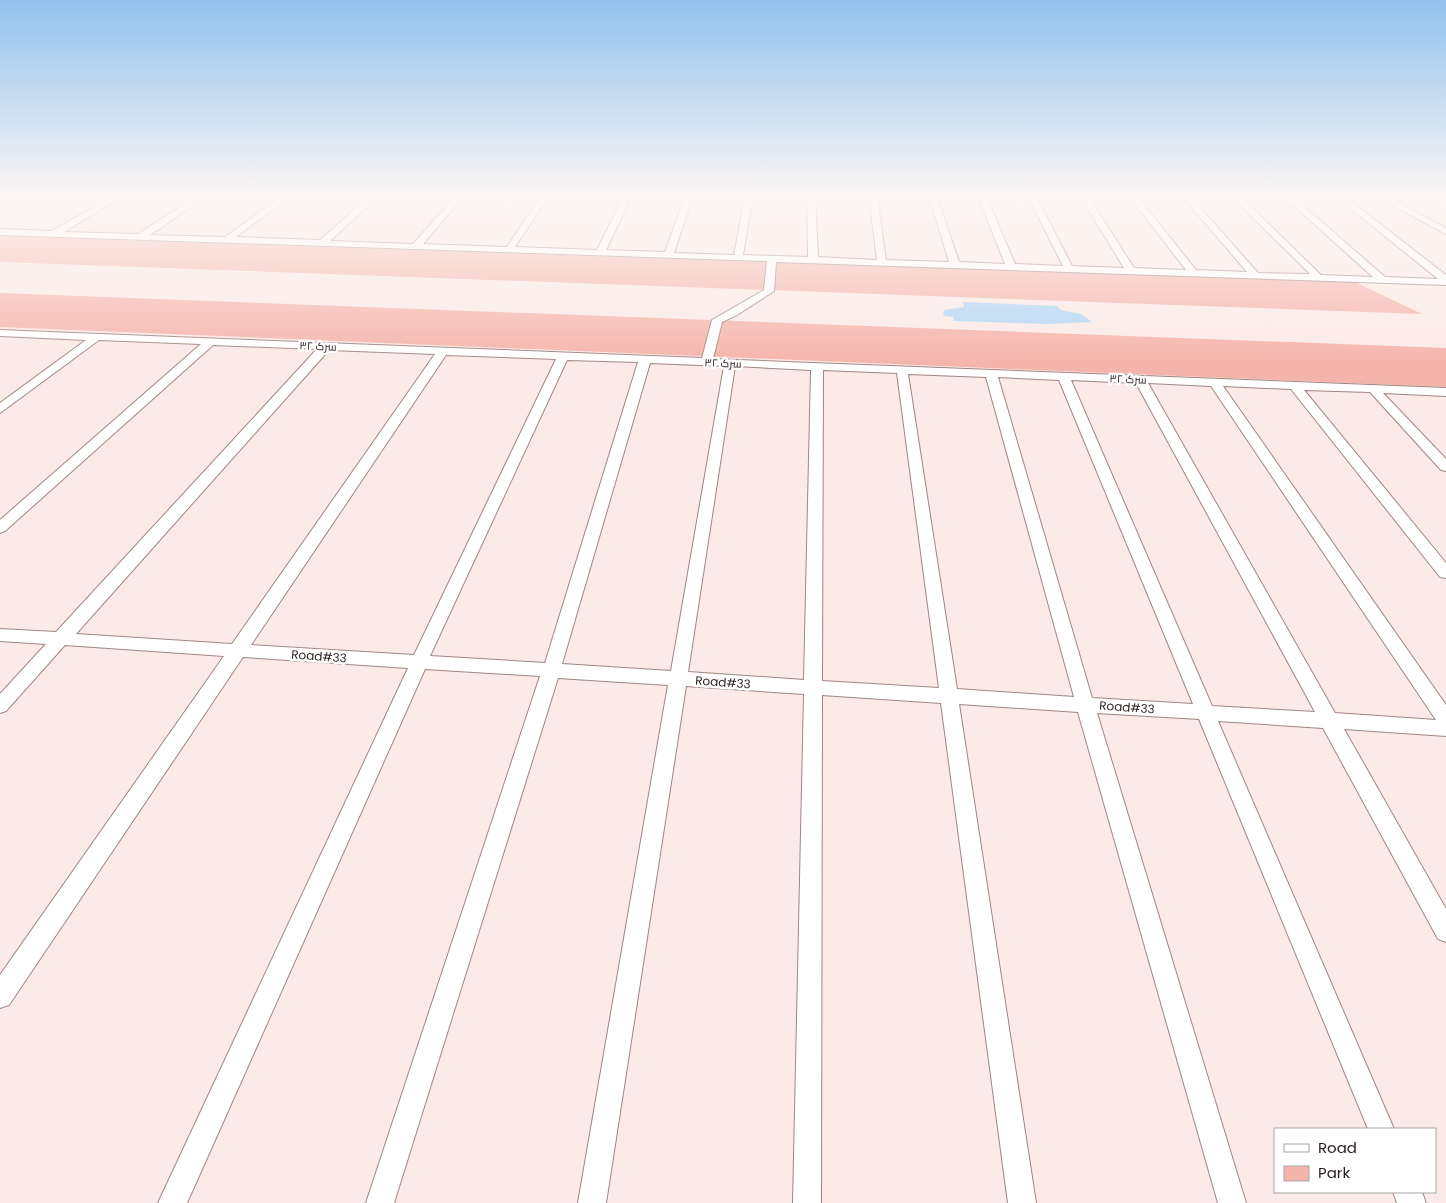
<svg xmlns="http://www.w3.org/2000/svg" width="1446" height="1203" viewBox="0 0 1446 1203" font-family="Poppins,Cairo,sans-serif">
	<rect width="100%" height="100%" fill="#fbeae7"/>
	<path fill="#f5b4ab" d="M 0,236 L 1355,282 L 1422,314 L 0,262 Z
		M 0,293 L 1446,348 L 1446,387 L 0,327 Z"/>
	<path fill="#b1d6f5" d="M 963,302 L 1057,306 L 1061,310 L 1081,314 L 1092,322 L 1047,324 L 953,321 L 954,317 L 943,316 L 944,310 L 964,307 Z"/>
	<g fill="none" stroke-linecap="round" stroke-linejoin="round">
		<defs>
			<path id="minor" d="M 6,196 L 16,196 L 0,204 L 0,199 Z
				M 113,196 L 123,196 L 64,232 L 138,234 L 197,196 L 207,196 L 150,235 L 225,237 L 282,196 L 291,196 L 236,237 L 320,240 L 370,196 L 379,196 L 330,241 L 413,244 L 456,196 L 464,196 L 423,244 L 507,247 L 541,196 L 549,196 L 515,247 L 597,250 L 624,196 L 632,196 L 606,250 L 665,252 L 685,196 L 693,196 L 674,253 L 734,255 L 745,196 L 753,196 L 743,255 L 808,257 L 807,196 L 815,196 L 818,257 L 877,260 L 869,196 L 877,196 L 886,260 L 949,262 L 929,196 L 937,196 L 959,262 L 1005,264 L 978,196 L 986,196 L 1015,264 L 1063,266 L 1028,196 L 1036,196 L 1072,266 L 1124,268 L 1080,196 L 1088,196 L 1134,268 L 1186,270 L 1129,196 L 1137,196 L 1196,270 L 1247,272 L 1182,196 L 1190,196 L 1258,273 L 1310,274 L 1231,196 L 1240,196 L 1321,275 L 1373,277 L 1283,196 L 1292,196 L 1385,277 L 1438,279 L 1335,196 L 1344,196 L 1446,275 L 1446,285 L 776,262 L 774,291 L 737,315 L 722,322 L 713,359 L 1446,388 L 1446,396 L 1383,393 L 1446,459 L 1446,471 L 1441,470 L 1370,392 L 1304,390 L 1446,563 L 1446,578 L 1440,577 L 1291,389 L 1223,386 L 1446,705 L 1446,736 L 1344,729 L 1446,909 L 1446,942 L 1438,939 L 1323,728 L 1218,721 L 1394,1129 L 1368,1129 L 1199,719 L 1097,713 L 1246,1203 L 1218,1203 L 1078,712 L 959,704 L 1036,1203 L 1008,1203 L 941,703 L 822,695 L 821,1203 L 793,1203 L 804,694 L 686,686 L 606,1203 L 578,1203 L 668,685 L 558,678 L 394,1203 L 366,1203 L 540,676 L 425,669 L 187,1203 L 158,1203 L 408,668 L 243,657 L 9,1005 L 0,1008 L 0,975 L 224,656 L 65,645 L 6,711 L 0,713 L 0,694 L 46,644 L 0,641 L 0,629 L 56,632 L 317,349 L 213,345 L 5,531 L 0,533 L 0,520 L 201,344 L 99,340 L 0,413 L 0,403 L 86,340 L 0,336 L 0,330 L 702,358 L 712,320 L 764,290 L 767,261 L 0,235 L 0,229 L 52,231 ZM 329,350 L 435,354 L 232,644 L 76,634 ZM 446,355 L 556,359 L 414,655 L 251,645 ZM 567,360 L 638,362 L 545,663 L 430,656 ZM 650,363 L 724,366 L 671,671 L 562,664 ZM 735,366 L 811,370 L 804,680 L 688,672 ZM 823,370 L 897,373 L 939,688 L 822,681 ZM 908,374 L 986,377 L 1074,697 L 957,689 ZM 998,377 L 1059,380 L 1193,704 L 1092,698 ZM 1071,380 L 1136,383 L 1315,712 L 1212,706 ZM 1148,383 L 1211,386 L 1436,720 L 1335,713 Z
				M 1375,196 L 1385,196 L 1446,228 L 1446,234 Z
				M 1393,1192 L 1422,1192 L 1426,1203 L 1397,1203 Z"/>
		</defs>
		<use href="#minor" stroke="#a08682" stroke-width="2"/>
		<use href="#minor" fill="#fff" fill-rule="evenodd"/>
	</g>
	<linearGradient id="sky" x2="0" y2="1"><stop stop-color="#92c2ed"/><stop offset="0.54" stop-color="#fdf6f4"/><stop offset="1" stop-color="#fdf6f4" stop-opacity="0"/></linearGradient>
	<rect width="1446" height="365" fill="url(#sky)"/>
	<g text-anchor="middle" dominant-baseline="central" stroke-width="5" stroke-linejoin="round" paint-order="stroke">
		<g font-size="11" fill="#251b1a" stroke="#fff">
			<text transform="translate(318 346) rotate(2)">سرک ۳۲</text>
			<text transform="translate(723 363) rotate(2)">سرک ۳۲</text>
			<text transform="translate(1128 379) rotate(2)">سرک ۳۲</text>
		</g>
		<g font-size="12" fill="#251b1a" stroke="#fff">
			<text transform="translate(319 656) rotate(4)">Road#33</text>
			<text transform="translate(723 682) rotate(4)">Road#33</text>
			<text transform="translate(1127 707) rotate(4)">Road#33</text>
		</g>
	</g>
	<rect x="1274" y="1128" width="162" height="65" fill="#ffffff" stroke="#a8a4a3"/>
	<rect x="1284" y="1144" width="25" height="8" fill="#ffffff" stroke="#a8a4a3"/>
	<text x="1318" y="1153" font-size="15" fill="#251b1a">Road</text>
	<rect x="1284" y="1166" width="25" height="15" fill="#f5b4ab" stroke="#a8a4a3"/>
	<text x="1318" y="1178" font-size="15" fill="#251b1a">Park</text>
</svg>
